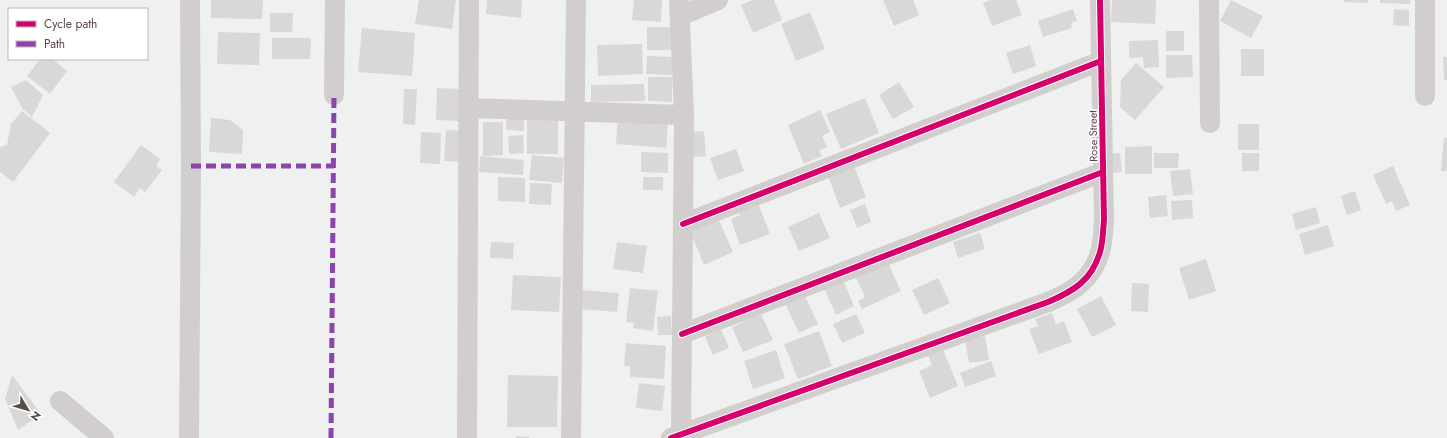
<svg xmlns="http://www.w3.org/2000/svg" width="1447" height="438" viewBox="0 0 1447 438" font-family="Jost,sans-serif">
	<rect width="100%" height="100%" fill="#eff0f0"/>
	<path fill="#d9d8d7" d="M 211,0 L 263,0 L 262,19 L 211,18 Z
		M 419,0 L 456,0 L 452,29 L 415,24 Z
		M 487,0 L 522,0 L 521,18 L 486,14 Z
		M 634,0 L 662,0 L 661,22 L 632,20 Z
		M 752,0 L 774,0 L 782,20 L 753,33 L 741,5 Z
		M 883,0 L 913,0 L 919,15 L 894,26 Z
		M 990,0 L 1016,0 L 1022,15 L 992,26 L 983,3 Z
		M 1112,0 L 1156,0 L 1155,24 L 1111,22 Z
		M 1231,0 L 1263,16 L 1251,38 L 1220,21 Z
		M 1344,0 L 1368,0 L 1368,3 L 1344,2 Z
		M 1380,0 L 1410,0 L 1410,4 L 1380,3 Z
		M 1073,9 L 1077,21 L 1071,23 L 1072,28 L 1043,37 L 1038,21 Z
		M 1394,9 L 1409,10 L 1409,26 L 1393,25 Z
		M 810,12 L 825,49 L 796,61 L 781,24 Z
		M 270,13 L 293,13 L 292,32 L 270,32 Z
		M 647,27 L 677,27 L 677,50 L 647,50 Z
		M 362,28 L 415,33 L 412,76 L 358,72 Z
		M 1166,31 L 1184,31 L 1184,51 L 1166,51 Z
		M 218,32 L 260,33 L 259,65 L 217,64 Z
		M 272,38 L 311,38 L 310,59 L 272,59 Z
		M 1158,40 L 1159,67 L 1144,68 L 1143,57 L 1129,58 L 1129,41 Z
		M 642,44 L 643,74 L 598,76 L 597,45 Z
		M 1030,45 L 1036,66 L 1013,74 L 1006,53 Z
		M 1241,49 L 1264,49 L 1264,76 L 1241,76 Z
		M 1166,55 L 1192,55 L 1193,77 L 1166,78 Z
		M 647,56 L 673,57 L 672,75 L 646,74 Z
		M 1443,57 L 1447,57 L 1447,80 L 1444,80 Z
		M 40,59 L 52,59 L 67,71 L 50,94 L 27,76 Z
		M 1136,63 L 1164,87 L 1135,120 L 1120,107 L 1121,80 Z
		M 648,77 L 672,77 L 672,102 L 648,101 Z
		M 26,80 L 43,95 L 32,117 L 22,108 L 11,87 Z
		M 899,82 L 914,107 L 893,119 L 879,95 Z
		M 644,84 L 645,101 L 591,102 L 591,85 Z
		M 437,88 L 460,89 L 459,121 L 436,120 Z
		M 404,89 L 417,89 L 415,125 L 403,124 Z
		M 865,98 L 879,133 L 841,149 L 826,114 Z
		M 820,110 L 830,132 L 822,136 L 827,147 L 819,150 L 822,156 L 804,164 L 788,125 Z
		M 22,111 L 50,133 L 13,182 L 0,172 L 0,147 L 7,145 L 11,124 Z
		M 507,112 L 524,112 L 524,131 L 506,130 Z
		M 527,115 L 558,116 L 558,154 L 527,154 Z
		M 618,117 L 668,121 L 666,148 L 616,144 Z
		M 211,118 L 230,120 L 243,130 L 242,154 L 209,152 Z
		M 483,122 L 503,122 L 503,155 L 483,156 Z
		M 1238,124 L 1259,124 L 1259,150 L 1238,150 Z
		M 446,130 L 463,131 L 461,162 L 444,161 Z
		M 704,131 L 706,156 L 692,157 L 690,132 Z
		M 421,132 L 441,133 L 440,164 L 420,163 Z
		M 523,135 L 524,153 L 509,154 L 508,136 Z
		M 1444,138 L 1447,138 L 1447,171 L 1441,171 Z
		M 141,145 L 160,159 L 156,166 L 162,170 L 145,192 L 140,188 L 134,197 L 114,182 Z
		M 1152,146 L 1152,174 L 1125,174 L 1125,147 Z
		M 736,149 L 744,171 L 718,180 L 710,158 Z
		M 641,152 L 668,153 L 668,173 L 641,172 Z
		M 1120,153 L 1122,172 L 1111,173 L 1109,154 Z
		M 1154,153 L 1179,153 L 1178,168 L 1154,168 Z
		M 1242,153 L 1259,153 L 1259,171 L 1242,171 Z
		M 532,155 L 564,158 L 562,183 L 529,180 Z
		M 480,156 L 524,160 L 523,175 L 479,172 Z
		M 854,166 L 866,197 L 840,208 L 828,176 Z
		M 1393,166 L 1410,205 L 1396,211 L 1392,201 L 1386,204 L 1373,175 Z
		M 1190,169 L 1193,194 L 1173,196 L 1170,171 Z
		M 498,177 L 525,178 L 525,202 L 498,201 Z
		M 643,177 L 663,177 L 663,190 L 643,190 Z
		M 530,183 L 552,184 L 551,205 L 529,204 Z
		M 1355,191 L 1361,210 L 1347,215 L 1341,196 Z
		M 1166,195 L 1168,216 L 1150,218 L 1148,197 Z
		M 1192,200 L 1193,218 L 1172,220 L 1171,201 Z
		M 758,203 L 770,234 L 740,245 L 731,219 L 740,215 L 738,210 Z
		M 865,204 L 871,222 L 857,228 L 850,210 Z
		M 1316,207 L 1320,223 L 1296,230 L 1292,214 Z
		M 819,213 L 830,238 L 799,251 L 788,227 Z
		M 718,218 L 733,252 L 704,265 L 690,231 Z
		M 1328,225 L 1334,246 L 1305,255 L 1299,234 Z
		M 980,233 L 985,249 L 958,258 L 953,242 Z
		M 491,242 L 514,243 L 513,259 L 490,258 Z
		M 617,242 L 647,246 L 643,273 L 613,269 Z
		M 1206,259 L 1216,291 L 1189,300 L 1179,268 Z
		M 888,263 L 901,291 L 862,309 L 858,301 L 865,297 L 856,278 Z
		M 513,275 L 561,277 L 559,312 L 511,310 Z
		M 938,278 L 950,303 L 924,315 L 912,290 Z
		M 843,280 L 854,306 L 836,315 L 824,288 Z
		M 1132,283 L 1149,284 L 1148,312 L 1131,311 Z
		M 630,288 L 658,291 L 653,331 L 633,328 L 634,323 L 626,322 Z
		M 582,290 L 619,293 L 617,312 L 580,309 Z
		M 804,294 L 818,324 L 799,333 L 785,303 Z
		M 1101,296 L 1116,325 L 1092,337 L 1077,309 Z
		M 1052,313 L 1056,324 L 1064,321 L 1072,342 L 1039,354 L 1029,329 L 1038,326 L 1035,319 Z
		M 761,314 L 773,340 L 743,352 L 732,327 Z
		M 856,314 L 865,333 L 842,343 L 833,324 Z
		M 671,316 L 672,335 L 658,335 L 657,317 Z
		M 721,329 L 729,348 L 713,355 L 705,337 Z
		M 819,331 L 832,366 L 798,379 L 784,344 Z
		M 985,336 L 989,360 L 969,363 L 965,340 Z
		M 626,343 L 666,346 L 664,379 L 630,377 L 630,366 L 624,366 Z
		M 942,347 L 958,386 L 930,398 L 919,371 L 932,365 L 927,353 Z
		M 776,350 L 785,378 L 753,389 L 744,361 Z
		M 991,361 L 996,376 L 965,387 L 960,373 Z
		M 12,375 L 41,414 L 18,430 L 5,399 Z
		M 508,375 L 558,376 L 557,427 L 507,427 Z
		M 639,383 L 665,386 L 662,411 L 636,408 Z
		M 516,436 L 529,437 L 529,438 L 516,438 Z"/>
	<g fill="none" stroke-linecap="round" stroke-linejoin="round">
		<path stroke="#d3cece" stroke-width="20" d="M 679,0 L 684,115 L 681,435
			M 1209,0 L 1210,123
			M 1425,0 L 1425,96
			M 680,16 L 718,0
			M 334,95 L 335,0
			M 469,108 L 684,115
			M 683,224 L 1101,61
			M 682,334 L 1103,172
			M 60,401 L 104,438
			M 189,438 L 191,166 L 190,0
			M 467,438 L 469,0
			M 571,438 L 576,0
			M 671,438 L 1048,302 C 1074,291 1092,280 1100,252 C 1103,242 1103,231 1104,220 L 1100,0"/>
		<path stroke="#8e44ad" stroke-width="5" stroke-dasharray="10 5" stroke-linecap="butt" d="M 191,166 L 334,166
			M 331,438 L 334,95"/>
		<defs>
			<path id="cycleway" d="M 683,224 L 1101,61
				M 682,334 L 1103,172
				M 671,438 L 1048,302 C 1074,291 1092,280 1100,252 C 1103,242 1103,231 1104,220 L 1100,0"/>
		</defs>
		<use href="#cycleway" stroke="#fff" stroke-width="8"/>
		<use href="#cycleway" stroke="#d6006c" stroke-width="6"/>
	</g>
	<g text-anchor="middle" dominant-baseline="central" stroke-width="3" stroke-linejoin="round" paint-order="stroke">
		<g font-size="11" fill="#5b4848" stroke="#fff">
			<text transform="translate(1093 136) rotate(-91)">Rose Street</text>
		</g>
	</g>
	<rect x="8" y="8" width="140" height="52" fill="#ffffff" stroke="#bdb6b6"/>
	<rect x="16" y="21" width="20" height="6" fill="#d6006c" stroke="#bdb6b6"/>
	<text x="44" y="28" font-size="12" fill="#5b4848">Cycle path</text>
	<rect x="16" y="41" width="20" height="6" fill="#8e44ad" stroke="#bdb6b6"/>
	<text x="44" y="48" font-size="12" fill="#5b4848">Path</text>
	<g transform="translate(28 410) rotate(128)" stroke="#ffffff" stroke-width="3" paint-order="stroke">
	<path d="M0-3L7 15L0 10L-7 15Z" fill="#5b4848"/>
	<text y="-6" font-size="11" font-weight="bold" text-anchor="middle" fill="#5b4848">N</text>
	</g>
</svg>
